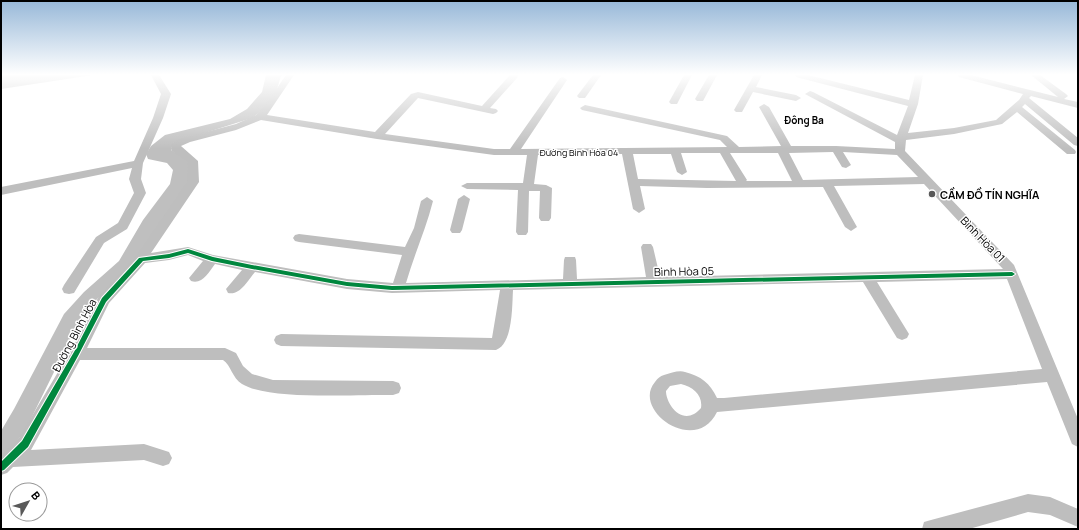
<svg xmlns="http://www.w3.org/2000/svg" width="1079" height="530" viewBox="0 0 1079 530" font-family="Manrope,sans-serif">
	<rect width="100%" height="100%" fill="#fff"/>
	<path fill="#bfbfbf" d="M 1,75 L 93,75 L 1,89 Z
		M 266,75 L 282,75 C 279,79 280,81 278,86 C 275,99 262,111 252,118 L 173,143 L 171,150 L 188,160 L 189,182 L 135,259 L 82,315 L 25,431 L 12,447 L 1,458 L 1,431 L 14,409 L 64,314 L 84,292 L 119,261 L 143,220 L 170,184 L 173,170 L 167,163 L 148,159 L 146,154 L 151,146 L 165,135 L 230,119 L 247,109 L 262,92 Z"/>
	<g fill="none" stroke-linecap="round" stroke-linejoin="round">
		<path fill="#bebebe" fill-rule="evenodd" d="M 151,75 L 159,75 L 171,94 L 163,118 L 143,163 L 141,179 L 146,193 L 127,229 L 104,243 L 74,293 L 69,294 L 64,293 L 62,289 L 64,285 L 96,237 L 118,223 L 134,193 L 129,179 L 132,168 L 1,195 L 1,187 L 134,161 L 153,118 L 161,94 Z
			M 286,75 L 294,75 L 267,115 L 375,132 L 411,94 L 418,92 L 482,106 L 510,75 L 518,75 L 517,78 L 490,108 L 496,109 L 498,111 L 496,113 L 493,114 L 418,98 L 385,134 L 494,149 L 510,149 L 560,78 L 563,77 L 567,80 L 521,149 L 727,147 L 720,140 L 582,110 L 580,108 L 585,105 L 727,136 L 739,147 L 781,146 L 759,107 L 764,104 L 769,107 L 791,146 L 836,146 L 895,149 L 895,142 L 805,94 L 810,91 L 813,92 L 897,135 L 908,106 L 796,77 L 795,75 L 808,75 L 909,100 L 915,75 L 923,75 L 918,104 L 908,133 L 954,128 L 996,120 L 1019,100 L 1023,94 L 959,77 L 958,75 L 971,75 L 1058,97 L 1031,75 L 1040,75 L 1066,94 L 1068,96 L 1064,99 L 1078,102 L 1078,108 L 1031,96 L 1029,98 L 1078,138 L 1078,146 L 1074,145 L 1025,104 L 1022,107 L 1075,150 L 1076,152 L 1075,154 L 1067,154 L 1017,112 L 1002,124 L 954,134 L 906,140 L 905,151 L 1014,265 L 1078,419 L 1078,447 L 1072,444 L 1047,382 L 717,412 C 696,456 631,410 655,382 C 658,378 660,376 664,375 C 671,373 679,370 685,372 C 701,376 710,383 717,398 L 724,398 L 1042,369 L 1007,279 L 877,282 L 909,334 L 907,338 L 902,340 L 897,338 L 863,282 L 513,290 C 512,306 513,344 496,350 L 281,346 L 276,344 L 274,340 L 276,336 L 281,334 L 492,338 L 500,290 L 392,293 L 347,289 L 255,272 C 248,280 240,296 228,293 L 226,289 L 242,270 L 215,264 C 209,272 202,285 191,281 L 189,278 L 203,261 L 188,255 L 169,260 L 145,263 L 109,303 L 87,348 L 225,348 L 236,353 L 243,366 L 252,374 L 273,380 L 393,381 L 399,383 L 401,388 L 399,393 L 393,395 C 357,394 270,401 242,384 C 232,378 231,365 223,360 L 80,360 L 31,450 L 144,444 L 169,452 L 172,458 L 169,464 L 163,466 L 144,460 L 13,467 L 7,473 L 1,475 L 1,455 L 19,438 L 71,350 L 99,296 L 136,256 L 187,182 L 188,162 L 172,151 L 171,149 L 172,143 L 183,138 L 236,124 L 256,115 L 264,107 ZM 261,120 L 377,139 L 494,155 L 527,155 L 523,183 L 467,183 L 461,186 L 467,189 L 518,190 L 516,232 L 518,235 L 526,235 L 528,232 L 529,191 L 540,191 L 539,218 L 541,221 L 549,221 L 551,218 L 552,188 L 546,185 L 534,184 L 538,155 L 622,154 L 633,209 L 639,213 L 645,209 L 640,186 L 707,188 L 823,187 L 845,227 L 851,231 L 857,227 L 834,186 L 924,184 L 1003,269 L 660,277 L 653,247 L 651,244 L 643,244 L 641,247 L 646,277 L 577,279 L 576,260 L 575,257 L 565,257 L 564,260 L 563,279 L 406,283 C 414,255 426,229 433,201 L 427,197 L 421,201 L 414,228 L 405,247 L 299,234 L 295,235 L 293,238 L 295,241 L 299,242 L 402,255 L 393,283 L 347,279 L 252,262 L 213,255 L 188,247 L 151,253 L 199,182 L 198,161 L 181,146 L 190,142 L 236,130 ZM 833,152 L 842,167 L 846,168 L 851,165 L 843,152 L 897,155 L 918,177 L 803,180 L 789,153 ZM 681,153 L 720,153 L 736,181 L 638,179 L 633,154 L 671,154 L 677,172 L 682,175 L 687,172 ZM 730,153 L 778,153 L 792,181 L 746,181 L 747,180 ZM 681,384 C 693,387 703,395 701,408 C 699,410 696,413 694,414 C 679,422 666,403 666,391 L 670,386 Z
			M 593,75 L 601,75 L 585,98 L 579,98 L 577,96 Z
			M 684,75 L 692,75 L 677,104 L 671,104 L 669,102 Z
			M 709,75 L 717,75 L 703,101 L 697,101 L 695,99 Z
			M 754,75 L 762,75 L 756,87 L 796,95 L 801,98 L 796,101 L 753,92 L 742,112 L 736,112 L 734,110 Z
			M 464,195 L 470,199 L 462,230 L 460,233 L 452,233 L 450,230 L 458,199 Z
			M 1028,494 L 1050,497 L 1078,509 L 1078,527 L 1050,515 L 1028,512 L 969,529 L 922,529 L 924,522 L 931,520 Z"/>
		<defs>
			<path id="cycleway" d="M 188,249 L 213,257 L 252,265 L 347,282 L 392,286 L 1012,272 L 1015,274 L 1012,276 L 392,290 L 347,286 L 252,269 L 212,261 L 188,253 L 169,258 L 143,261 L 106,302 L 78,356 L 28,447 L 4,470 L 1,471 L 1,462 L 22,441 L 74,352 L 102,298 L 139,258 L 169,254 Z"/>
		</defs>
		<use href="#cycleway" stroke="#fff" stroke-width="2"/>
		<use href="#cycleway" fill="#00873e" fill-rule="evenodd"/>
	</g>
	<linearGradient id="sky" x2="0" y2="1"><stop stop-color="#97b8d8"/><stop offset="0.5" stop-color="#fff"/><stop offset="1" stop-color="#fff" stop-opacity="0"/></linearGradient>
	<rect width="1079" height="149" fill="url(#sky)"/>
	<circle fill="#595959" stroke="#fff" stroke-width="1.5" cx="932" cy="194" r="4"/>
	<g text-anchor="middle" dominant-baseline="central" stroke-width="3" stroke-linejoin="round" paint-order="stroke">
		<g font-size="9" fill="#000" stroke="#fff">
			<text x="579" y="152">Đường Bình Hòa 04</text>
		</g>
		<g font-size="10" font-weight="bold" fill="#000" stroke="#fff">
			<text x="804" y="120">Đông Ba</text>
		</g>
		<g font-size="11" font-weight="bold" fill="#000" stroke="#fff" text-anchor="start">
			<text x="940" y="194">CẦM ĐỒ TÍN NGHĨA</text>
		</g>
		<g font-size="11" fill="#000" stroke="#fff">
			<text transform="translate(983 239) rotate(46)">Bình Hòa 01</text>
			<text transform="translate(684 271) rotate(-1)">Bình Hòa 05</text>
			<text transform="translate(74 335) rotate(-62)">Đường Bình Hòa</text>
		</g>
	</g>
	<rect width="1079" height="530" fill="none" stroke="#000000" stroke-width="4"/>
	<g transform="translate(28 502) rotate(51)"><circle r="19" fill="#ffffff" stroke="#999999"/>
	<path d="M0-3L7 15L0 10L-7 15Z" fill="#595959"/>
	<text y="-6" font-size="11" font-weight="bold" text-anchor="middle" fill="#000000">B</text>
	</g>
</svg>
